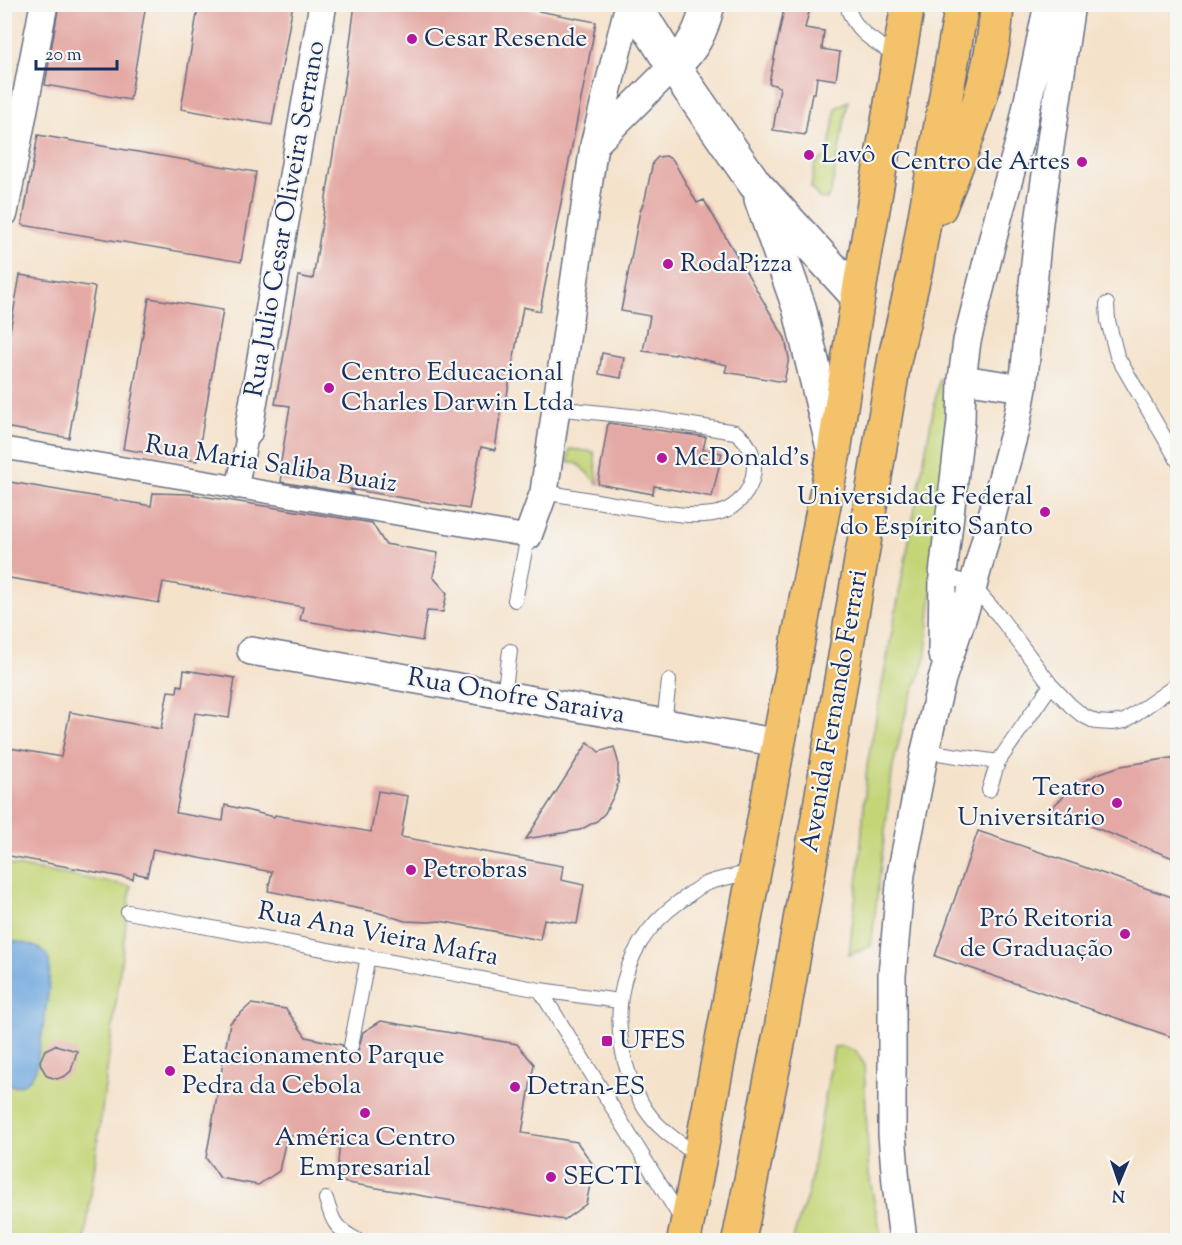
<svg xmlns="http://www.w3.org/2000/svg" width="1182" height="1245" viewBox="0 0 1182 1245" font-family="'Sorts Mill Goudy',serif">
	<rect width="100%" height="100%" fill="#f6f6f2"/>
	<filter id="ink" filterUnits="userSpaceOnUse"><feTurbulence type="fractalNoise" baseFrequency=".0167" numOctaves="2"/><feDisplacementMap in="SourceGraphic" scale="12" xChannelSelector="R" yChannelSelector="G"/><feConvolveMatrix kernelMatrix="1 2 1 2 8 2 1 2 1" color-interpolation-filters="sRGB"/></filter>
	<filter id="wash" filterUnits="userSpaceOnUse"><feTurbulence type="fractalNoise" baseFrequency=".008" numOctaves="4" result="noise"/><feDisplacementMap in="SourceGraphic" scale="24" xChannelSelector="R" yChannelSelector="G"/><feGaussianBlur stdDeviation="1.35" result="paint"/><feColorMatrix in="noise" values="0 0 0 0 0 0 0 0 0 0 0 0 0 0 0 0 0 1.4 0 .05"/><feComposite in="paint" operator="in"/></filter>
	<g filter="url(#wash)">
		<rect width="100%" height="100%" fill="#f5e2cb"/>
		<path fill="#c4d578" stroke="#70826b" stroke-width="1.5" d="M 848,101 L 831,192 L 827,199 L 819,198 L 811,188 L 815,164 L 828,154 L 836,108 Z
			M 939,379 L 945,388 L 950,409 L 925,662 L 908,704 L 893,766 L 871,946 L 849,955 L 860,858 L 867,766 Z
			M 570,449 L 594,452 L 598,484 L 578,464 L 568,462 Z
			M 4,864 L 131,886 L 85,1240 L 5,1240 Z
			M 842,1046 L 856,1051 L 864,1064 L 869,1175 L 882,1240 L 792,1240 L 808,1194 L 834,1047 Z"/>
		<path fill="#6fa7de" stroke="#456b9e" stroke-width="1.5" d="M 4,939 C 17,942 39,944 47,955 C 56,968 39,1049 36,1069 C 29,1084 21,1087 5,1086 Z"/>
		<g id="blocks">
			<path fill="#e4a9a4" d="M 59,4 L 146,4 L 130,100 L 45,85 Z
				M 204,4 L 293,4 L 272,125 L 181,109 L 198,8 L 203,9 Z
				M 355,4 L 502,4 L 596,22 L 540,311 L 523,307 L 506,401 L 502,401 L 495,450 L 481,447 L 469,509 L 350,489 L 353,494 L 281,482 L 282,475 L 279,474 L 290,406 L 275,404 L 298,276 L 313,279 L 346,73 Z
				M 785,4 L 811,4 L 805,28 L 824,31 L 822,49 L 840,52 L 836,80 L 817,77 L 815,93 L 812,93 L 805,135 L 773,130 L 780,87 L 769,83 Z
				M 38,135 L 256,172 L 241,262 L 22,225 Z
				M 666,156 L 673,160 L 697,203 L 704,200 L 785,338 L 789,358 L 784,382 L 725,372 L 727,365 L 676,353 L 675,355 L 643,351 L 650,316 L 621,311 L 640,211 L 645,199 L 653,162 L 658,157 Z
				M 20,275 L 95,287 L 69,438 L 4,427 L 4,364 Z
				M 149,298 L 223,310 L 197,461 L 123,449 Z
				M 602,353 L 624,357 L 621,378 L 599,374 Z
				M 608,423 L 706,437 L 703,450 L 722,453 L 712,497 L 654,486 L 653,494 L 598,484 Z
				M 4,481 L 151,506 L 153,493 L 189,494 L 372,523 L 385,544 L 438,553 L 433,577 L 447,593 L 443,612 L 427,611 L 422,641 L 300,620 L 303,607 L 163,582 L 159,603 L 4,577 Z
				M 184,670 L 235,678 L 229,718 L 195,713 L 176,813 L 223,821 L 225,805 L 274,817 L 275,815 L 371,832 L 378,791 L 408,796 L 401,837 L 563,866 L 561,880 L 584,885 L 577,924 L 544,919 L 540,940 L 440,921 L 429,922 L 405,921 L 376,912 L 268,891 L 272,872 L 153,849 L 147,876 L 134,873 L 133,879 L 4,855 L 4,747 L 61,757 L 70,712 L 161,729 L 168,691 L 177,692 L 178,685 L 182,686 Z
				M 588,742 L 599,752 L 614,747 L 618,761 L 618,783 L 615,793 L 605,813 L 597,821 L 580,830 L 526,839 Z
				M 1178,757 L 1178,860 L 1049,810 L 1074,787 L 1097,774 L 1121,766 Z
				M 978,831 L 1178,899 L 1178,1039 L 935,956 Z
				M 251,1004 L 286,1009 L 306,1037 L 342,1045 L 345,1052 L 350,1055 L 358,1051 L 363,1032 L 381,1021 L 517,1044 L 534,1064 L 522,1133 L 577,1142 L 594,1166 L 586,1204 L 564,1220 L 336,1181 L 340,1143 L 287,1135 L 279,1171 L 258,1185 L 220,1178 L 206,1158 L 230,1023 Z
				M 55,1045 L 77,1051 L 71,1071 L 65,1076 L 57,1079 L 47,1076 L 41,1066 L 40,1061 L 45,1050 Z"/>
		</g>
	</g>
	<g filter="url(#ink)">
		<use href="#blocks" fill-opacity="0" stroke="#676e84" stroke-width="1.5"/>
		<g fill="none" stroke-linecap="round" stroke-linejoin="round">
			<defs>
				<path id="service" d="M 847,4 C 852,31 876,43 898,56
					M 1107,304 L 1108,321 L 1117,356 L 1178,461
					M 544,492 C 573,497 602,502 631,507 C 658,511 686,518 713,514 C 753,508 770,455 735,432 L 649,418 L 555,408
					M 943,574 L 973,586 L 999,616 L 1051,685 L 1070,705 L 1082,715 L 1096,722 L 1112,723 L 1125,721 L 1178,684
					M 515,600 L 528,536
					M 504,695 L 510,651
					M 664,723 L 669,681
					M 925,751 L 998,762
					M 989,790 L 998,762 L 1051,685
					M 128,912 L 540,990 L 619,1001
					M 540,990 L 682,1220
					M 351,1046 L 368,956
					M 700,1157 C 678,1142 654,1127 641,1102 C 604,1033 613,949 679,902 C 687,897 696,888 705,884 C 720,878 738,876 754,871
					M 326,1199 C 333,1223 335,1228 357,1240"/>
				<path id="pedestrian" d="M 4,448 L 528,536
					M 237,488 L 248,433"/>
				<path id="minor" d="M 595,144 L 673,66
					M 4,213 L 44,4
					M 962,379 L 1023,388
					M 248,433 L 323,4
					M 528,536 L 544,492 L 594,145 L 629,4
					M 251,651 L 780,743
					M 942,654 L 943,574 L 961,421 L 962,379 L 967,341 L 999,214 L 1020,139 L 1048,4
					M 903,1240 L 896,1183 L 892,1134 L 892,975 L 901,874 L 925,751 L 942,679 L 973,586 L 1016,426 L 1023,388 L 1039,222 L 1071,4"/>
				<path id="tertiary" d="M 634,4 L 673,66 L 755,184 L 858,297
					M 673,66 C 693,49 702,30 708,4
					M 761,199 L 799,307 L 834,452"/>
				<path id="primary" d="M 940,207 C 966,142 994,75 997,4
					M 684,1240 L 834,452 L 858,297 L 908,4
					M 739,1240 L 781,1029 L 819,812 L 895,357 L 916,268 L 962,4"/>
			</defs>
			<use href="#service" stroke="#676e84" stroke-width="16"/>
			<use href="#pedestrian" stroke="#676e84" stroke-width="24"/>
			<use href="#minor" stroke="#676e84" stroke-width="30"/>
			<use href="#tertiary" stroke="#676e84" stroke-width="36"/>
			<use href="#primary" stroke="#676e84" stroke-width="36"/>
			<use href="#service" stroke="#fff" stroke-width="14"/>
			<use href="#pedestrian" stroke="#fff" stroke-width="21"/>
			<use href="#minor" stroke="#fff" stroke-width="27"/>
			<use href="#tertiary" stroke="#fff" stroke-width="33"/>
			<use href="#primary" stroke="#f3c26a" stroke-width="33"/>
		</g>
	</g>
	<g fill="#b5179e" stroke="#f6f6f2" stroke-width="2">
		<circle cx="412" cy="39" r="6"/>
		<circle cx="809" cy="155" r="6"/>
		<circle cx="1082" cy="162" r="6"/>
		<circle cx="668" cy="264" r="6"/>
		<circle cx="329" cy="388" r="6"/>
		<circle cx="662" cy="458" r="6"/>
		<circle cx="1045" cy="512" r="6"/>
		<circle cx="1117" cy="803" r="6"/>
		<circle cx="411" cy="870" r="6"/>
		<circle cx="1125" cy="934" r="6"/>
		<rect x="601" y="1035" width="12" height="12" rx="3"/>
		<circle cx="170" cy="1071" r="6"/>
		<circle cx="515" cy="1087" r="6"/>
		<circle cx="365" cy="1113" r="6"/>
		<circle cx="551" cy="1177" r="6"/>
	</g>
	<g text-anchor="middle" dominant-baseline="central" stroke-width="4.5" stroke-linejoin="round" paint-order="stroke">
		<g font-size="26" fill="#1b2f5e" stroke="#f6f6f2" text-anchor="start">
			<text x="424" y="39">Cesar Resende</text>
			<text x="821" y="155">Lavô</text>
			<text x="1070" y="162" text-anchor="end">Centro de Artes</text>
			<text x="680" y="264">RodaPizza</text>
			<text x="341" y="373">Centro Educacional<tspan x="341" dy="30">Charles Darwin Ltda</tspan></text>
			<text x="674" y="458">McDonald's</text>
			<text x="1033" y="497" text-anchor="end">Universidade Federal<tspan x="1033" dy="30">do Espírito Santo</tspan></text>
			<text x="1105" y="788" text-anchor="end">Teatro<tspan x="1105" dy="30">Universitário</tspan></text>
			<text x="423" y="870">Petrobras</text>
			<text x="1113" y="919" text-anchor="end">Pró Reitoria<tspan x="1113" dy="30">de Graduação</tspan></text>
			<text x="619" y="1041">UFES</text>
			<text x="182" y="1056">Eatacionamento Parque<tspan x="182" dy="30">Pedra da Cebola</tspan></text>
			<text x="527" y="1087">Detran-ES</text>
			<text x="365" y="1138" text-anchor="middle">América Centro<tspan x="365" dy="30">Empresarial</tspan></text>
			<text x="563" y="1177">SECTI</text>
		</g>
		<g font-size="26" fill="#1b2f5e" stroke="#f6f6f2">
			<text transform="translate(286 219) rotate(-80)">Rua Julio Cesar Oliveira Serrano</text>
			<text transform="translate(271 465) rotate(9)">Rua Maria Saliba Buaiz</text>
			<text transform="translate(516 697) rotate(10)">Rua Onofre Saraiva</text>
			<text transform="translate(835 711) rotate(-80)">Avenida Fernando Ferrari</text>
			<text transform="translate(378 935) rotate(11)">Rua Ana Vieira Mafra</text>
		</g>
	</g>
	<rect width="1182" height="1245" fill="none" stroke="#f6f6f2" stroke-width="24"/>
	<g transform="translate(1119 1182) rotate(182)" stroke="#f6f6f2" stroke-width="4.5" paint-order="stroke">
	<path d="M0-4.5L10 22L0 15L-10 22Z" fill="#1b2f5e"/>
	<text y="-9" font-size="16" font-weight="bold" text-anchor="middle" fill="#1b2f5e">N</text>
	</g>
	<path d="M36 60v9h81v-9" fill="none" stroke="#1b2f5e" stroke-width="3"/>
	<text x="45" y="60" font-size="18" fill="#1b2f5e" stroke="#f6f6f2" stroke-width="4.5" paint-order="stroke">20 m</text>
</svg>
